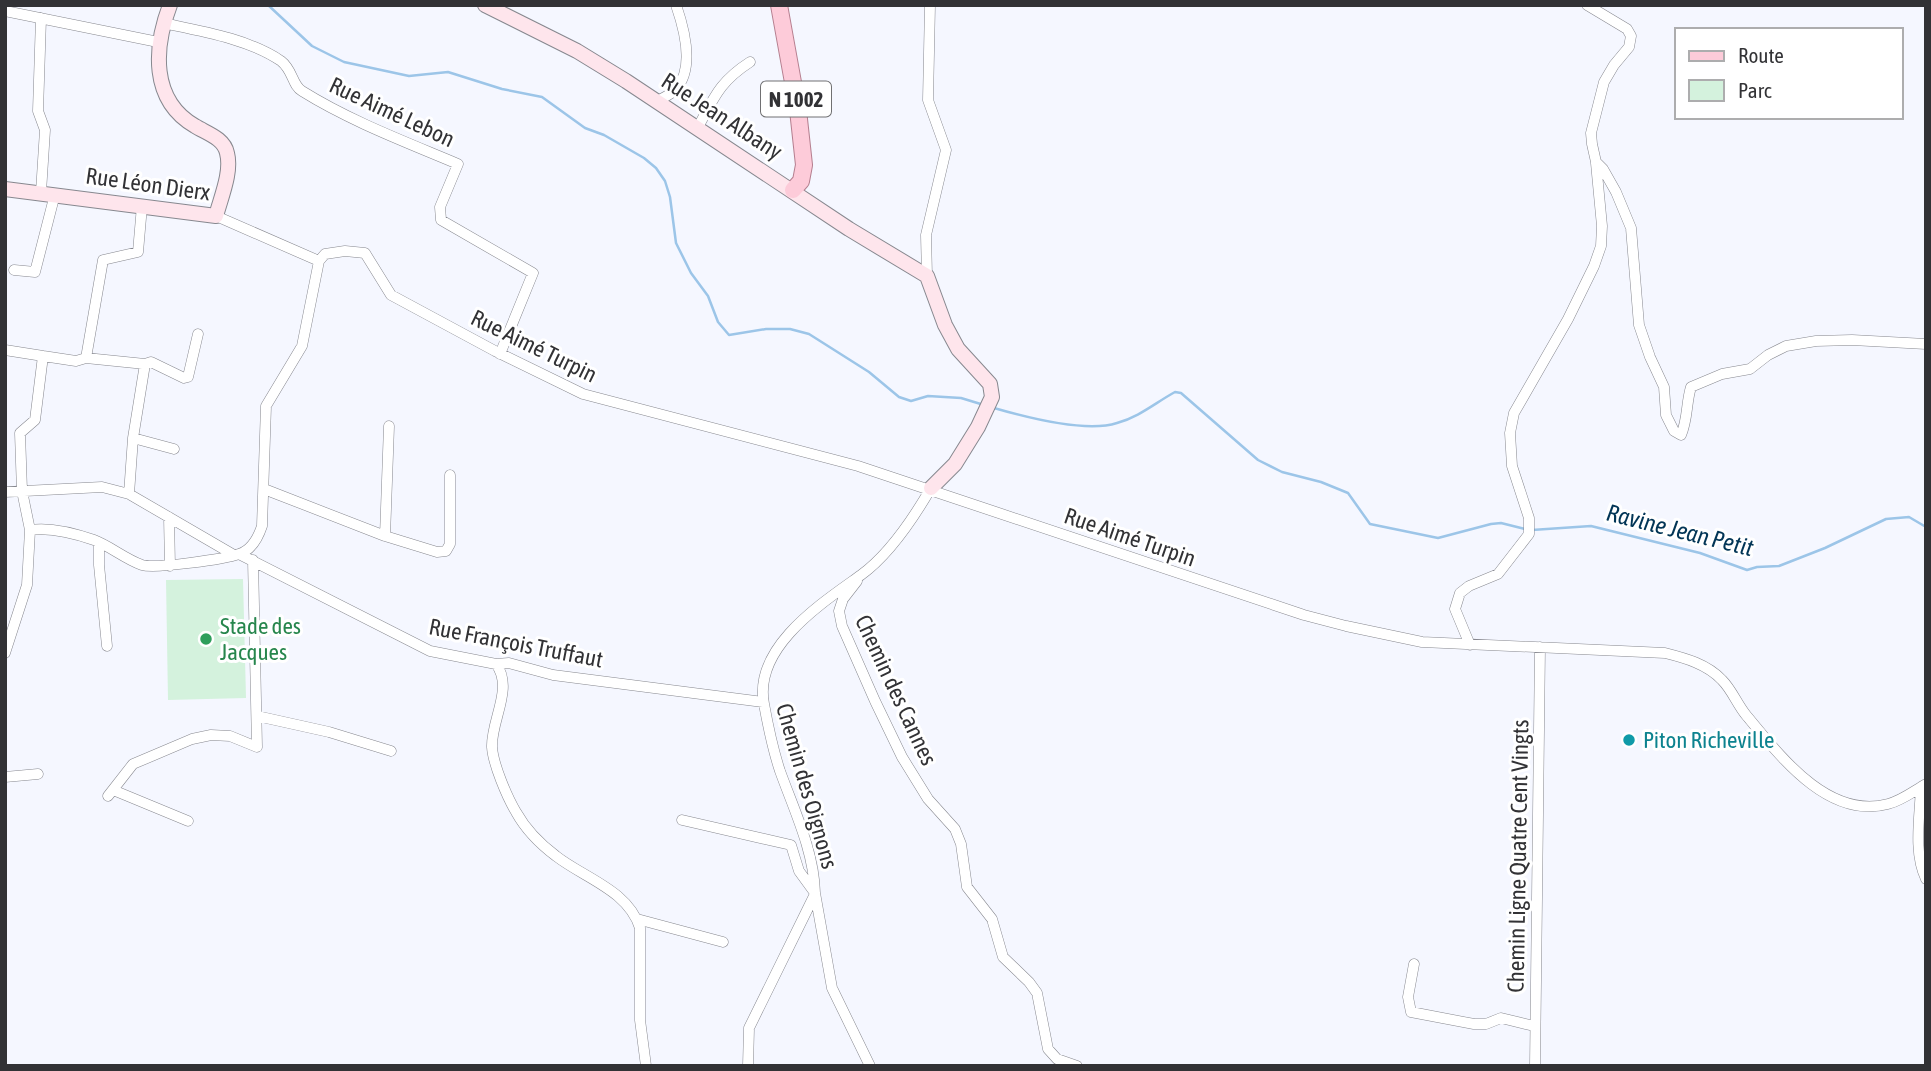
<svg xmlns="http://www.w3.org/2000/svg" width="1931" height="1071" viewBox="0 0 1931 1071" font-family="'Asap Condensed',sans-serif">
	<rect width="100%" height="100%" fill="#f5f7ff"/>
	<path fill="#d4f2dd" d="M 243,579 L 246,698 L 168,700 L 166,580 Z"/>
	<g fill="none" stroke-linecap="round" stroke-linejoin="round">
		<path stroke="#9cc5e8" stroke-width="2.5" d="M 268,5 L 312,46 L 344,62 L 409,76 L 448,72 L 502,89 L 542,97 L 585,128 L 604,135 L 644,158 L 656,168 L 665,181 L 670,197 L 676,243 L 691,273 L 708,296 L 718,322 L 729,335 L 766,329 L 790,329 L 809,334 L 869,372 L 899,397 L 911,401 L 928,396 L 961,398 L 984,405
			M 994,408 C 1025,417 1086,433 1117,423 C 1139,417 1155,403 1175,392 L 1181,393 L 1258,460 L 1282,472 L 1321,482 L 1348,493 L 1370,524 L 1438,538 L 1491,524 L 1501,523 L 1525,529
			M 1532,530 L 1591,526 L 1700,553 L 1747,570 L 1757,567 L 1779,566 L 1825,548 L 1886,519 L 1909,517 L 1926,527"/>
		<defs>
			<path id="street" d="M 1587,5 L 1627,29 L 1631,36 L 1629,47 L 1614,65 L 1604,82 L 1591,133 L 1592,144 L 1596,162 L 1603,169 L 1616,192 L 1631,228 L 1639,325 L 1650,357 L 1664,387 L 1666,415 L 1674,431 L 1681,435 C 1688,419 1686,403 1691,387 L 1722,374 L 1750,369 L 1768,355 L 1786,346 L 1816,341 L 1852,340 L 1926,344
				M 5,11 L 158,42
				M 41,18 L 38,111 L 45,130 L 41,192
				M 163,23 C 201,31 249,39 281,61 C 293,70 292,85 302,91 C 350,121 406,142 458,164 L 440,207 L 441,220 L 533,273 L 500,354
				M 657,101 C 663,98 672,94 676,89 C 695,68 684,28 676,5
				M 697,129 C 714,98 719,82 750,62
				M 216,216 L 319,261
				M 319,261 L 325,254 L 345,251 L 365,253 L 391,295 L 495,351 L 583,394 L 858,466 L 1304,615 L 1346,626 L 1422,642 L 1665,653 C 1685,658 1707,664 1722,680 C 1732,690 1737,704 1746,715 C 1780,756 1828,820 1888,804 C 1901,801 1914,791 1926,784
				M 14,270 L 35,272 L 55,194
				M 927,276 L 926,235 L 946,150 L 928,100 L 930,5
				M 5,350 L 43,356
				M 86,358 L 145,364
				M 133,438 L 174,449
				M 264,489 L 385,536 L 437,552 L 446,551 L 450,544 L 450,475
				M 5,492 L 102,487 L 129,494 L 234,555
				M 129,494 L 133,438 L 145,364 L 151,362 L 184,378 L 188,377 L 198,334
				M 169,517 L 170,566
				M 30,530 C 49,527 74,533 94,540 C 110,546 125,559 142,565 C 155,569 225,559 239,554 C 252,550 258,538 262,526 L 266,406 L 302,346 L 319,261
				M 385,536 L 389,426
				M 99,543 L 99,565 L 107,646
				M 239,554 L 430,651 L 496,664 L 509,663 L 553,675 L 763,702
				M 857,581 L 843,599 L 839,611 L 842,626 L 875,701 L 902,757 L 928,799 L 955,829 L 961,844 L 967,887 L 992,919 L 1003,957 L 1029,982 L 1037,993 L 1048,1049 L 1057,1059 L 1077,1066
				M 1470,645 L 1455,609 L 1460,593 L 1469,586 L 1498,574 L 1529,534 L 1529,518 L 1512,466 L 1510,433 L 1514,413 L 1568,319 L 1594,266 L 1601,246 L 1602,226 L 1596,163
				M 5,653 L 27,585 L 30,530 L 22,491 L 20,433 L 35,420 L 43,356 L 76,361 L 86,358 L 103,260 L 138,252 L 142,206
				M 496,664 C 514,688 491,720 492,747 C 493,764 507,797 516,812 C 526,830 540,844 556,856 C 584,878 628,890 640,928 L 640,1020 L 646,1066
				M 257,716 L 329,732 L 391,751
				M 5,777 L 38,774
				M 1921,787 C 1920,816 1913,852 1926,879
				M 113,790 L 188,821
				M 108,796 L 133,764 L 192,739 L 211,735 L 230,736 L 257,747 L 253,560
				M 682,820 L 791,845 L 799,871 L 815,893
				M 637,919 L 723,942
				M 1414,964 L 1408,997 L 1411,1012 L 1474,1024 L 1486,1024 L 1501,1018 L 1534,1026
				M 748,1066 L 749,1028 L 815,894
				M 870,1066 L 832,988 L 815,893 C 814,851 794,810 780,771 C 773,750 768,726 764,704 C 753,647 822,603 861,575 C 890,554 913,519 931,488
				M 1535,1066 L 1540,647"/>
			<path id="secondary" d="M 485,5 L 577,51 L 626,81 L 849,229 L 927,276 L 945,325 L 958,349 L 990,384 L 992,397 L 978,427 L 955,464 L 931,488
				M 5,189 L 216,216 C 221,197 232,172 227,153 C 224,138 206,133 195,126 C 150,100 154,47 170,5"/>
			<path id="primary" d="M 779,5 L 798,110 L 804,165 L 801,181 L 793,190"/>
		</defs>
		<use href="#street" stroke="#87888f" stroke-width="11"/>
		<use href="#secondary" stroke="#87888f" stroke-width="16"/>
		<use href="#primary" stroke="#b57f8f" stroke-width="18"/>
		<use href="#street" stroke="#fff" stroke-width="10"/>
		<use href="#secondary" stroke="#fee5ec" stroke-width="14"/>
		<use href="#primary" stroke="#fdcbd9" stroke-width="16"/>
	</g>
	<circle fill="#2e9e5b" stroke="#fff" stroke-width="2.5" cx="206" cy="639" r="7"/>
	<circle fill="#0f9aa8" stroke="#fff" stroke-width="2.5" cx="1629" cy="740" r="7"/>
	<g text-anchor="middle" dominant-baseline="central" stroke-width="6" stroke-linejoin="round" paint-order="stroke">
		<rect fill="#fff" stroke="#707072" stroke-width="2" x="761" y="81.5" width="70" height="35" rx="5"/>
		<g font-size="21" font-weight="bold" fill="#323235">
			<text x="796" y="99">N 1002</text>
		</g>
		<g font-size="23" fill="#323235" stroke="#fff">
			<text transform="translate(392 112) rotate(25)">Rue Aimé Lebon</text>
			<text transform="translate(722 116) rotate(33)">Rue Jean Albany</text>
			<text transform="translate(148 184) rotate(8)">Rue Léon Dierx</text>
			<text transform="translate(534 346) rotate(26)">Rue Aimé Turpin</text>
			<text transform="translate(1130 537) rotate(19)">Rue Aimé Turpin</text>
			<text transform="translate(516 643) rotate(11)">Rue François Truffaut</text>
			<text transform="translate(896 690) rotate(65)">Chemin des Cannes</text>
			<text transform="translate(807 786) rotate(74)">Chemin des Oignons</text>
			<text transform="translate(1518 856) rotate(-89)">Chemin Ligne Quatre Cent Vingts</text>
		</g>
		<g font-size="23" fill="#27864d" stroke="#fff" text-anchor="start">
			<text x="220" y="626">Stade des<tspan x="220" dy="26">Jacques</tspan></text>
		</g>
		<g font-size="23" fill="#0d838f" stroke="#fff" text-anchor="start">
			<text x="1643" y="740">Piton Richeville</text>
		</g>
		<g font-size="24" font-style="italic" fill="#023556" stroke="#fff">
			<text transform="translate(1680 530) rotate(14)">Ravine Jean Petit</text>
		</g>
	</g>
	<rect width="1931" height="1071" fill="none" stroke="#323235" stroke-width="14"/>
	<rect x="1675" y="28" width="228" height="91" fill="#ffffff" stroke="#adadae" stroke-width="2"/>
	<rect x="1689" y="51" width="35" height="10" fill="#fdcbd9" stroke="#adadae" stroke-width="2"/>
	<text x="1738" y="63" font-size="21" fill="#323235">Route</text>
	<rect x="1689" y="80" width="35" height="21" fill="#d4f2dd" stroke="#adadae" stroke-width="2"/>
	<text x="1738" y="98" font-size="21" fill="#323235">Parc</text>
</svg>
